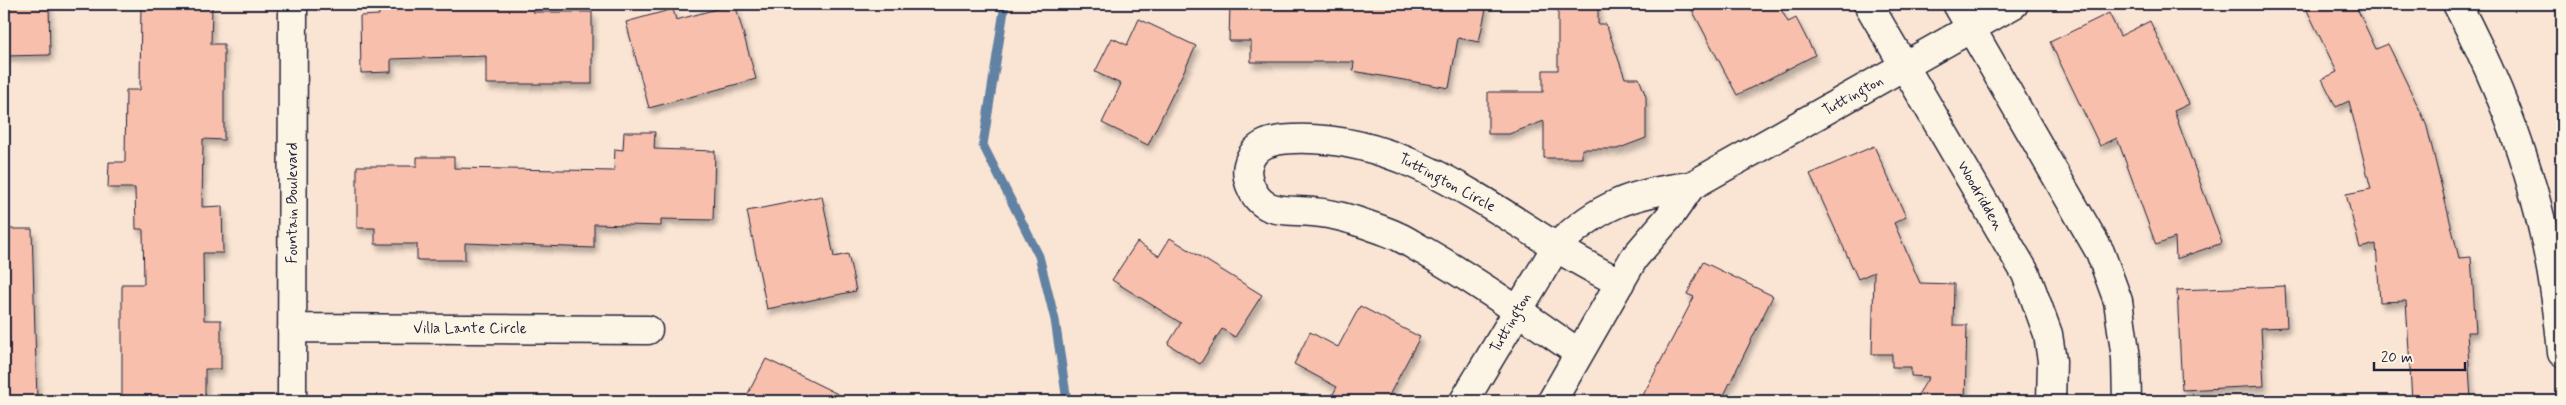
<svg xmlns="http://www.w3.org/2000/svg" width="2566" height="405" viewBox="0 0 2566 405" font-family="Mynerve,sans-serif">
	<defs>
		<filter id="shadow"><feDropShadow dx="3" dy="5.5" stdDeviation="2.5" flood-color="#0004"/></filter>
	</defs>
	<rect width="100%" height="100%" fill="#fae5d4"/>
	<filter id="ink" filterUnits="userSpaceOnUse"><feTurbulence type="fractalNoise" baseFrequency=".02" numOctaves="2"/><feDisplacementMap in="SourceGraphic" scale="10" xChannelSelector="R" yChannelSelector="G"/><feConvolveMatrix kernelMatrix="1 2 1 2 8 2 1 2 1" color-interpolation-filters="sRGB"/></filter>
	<g filter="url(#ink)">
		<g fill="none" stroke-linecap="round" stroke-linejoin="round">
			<path stroke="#6282a4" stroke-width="9" d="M 1005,4 L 983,145 L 1039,256 L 1055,320 L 1067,401"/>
		</g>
		<path fill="#f7bfac" stroke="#22223b" filter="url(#shadow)" d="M 4,4 L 49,4 L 50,55 L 4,56 Z
			M 141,4 L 204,4 L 204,7 L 212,7 L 211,44 L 224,44 L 224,140 L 203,139 L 202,207 L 222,206 L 223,253 L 203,253 L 204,320 L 221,320 L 221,369 L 205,369 L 205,401 L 122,401 L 122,284 L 144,284 L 143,229 L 136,229 L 135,188 L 108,188 L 109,162 L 125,162 L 126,90 L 140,90 Z
			M 378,4 L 533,4 L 533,12 L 592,12 L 592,84 L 486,84 L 486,56 L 391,59 L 391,72 L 361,73 L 360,16 L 379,15 Z
			M 735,4 L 756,79 L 649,108 L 626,22 L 673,9 L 676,20 Z
			M 1230,4 L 1410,4 L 1432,8 L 1433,4 L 1487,4 L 1479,42 L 1458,38 L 1449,88 L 1353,71 L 1354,62 L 1251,62 L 1251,41 L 1229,41 Z
			M 1558,4 L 1598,4 L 1598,24 L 1606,24 L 1625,78 L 1639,78 L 1646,97 L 1646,138 L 1617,149 L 1582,149 L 1582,158 L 1544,158 L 1544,121 L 1509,134 L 1488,134 L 1488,92 L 1543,92 L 1543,70 L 1558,70 Z
			M 1689,4 L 1778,4 L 1788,22 L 1796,18 L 1815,55 L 1737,95 Z
			M 2304,4 L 2355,4 L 2376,49 L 2388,44 L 2426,123 L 2459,258 L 2471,257 L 2476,332 L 2467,332 L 2471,401 L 2412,401 L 2406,301 L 2380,302 L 2376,244 L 2360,248 L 2346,194 L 2371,189 L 2349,101 L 2336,107 L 2322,79 L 2337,72 Z
			M 2109,13 L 2120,36 L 2150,21 L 2189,104 L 2174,111 L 2222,243 L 2176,259 L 2175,238 L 2156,245 L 2117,138 L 2100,146 L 2050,42 Z
			M 1139,19 L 1196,46 L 1148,145 L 1102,123 L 1121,84 L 1095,72 L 1112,38 L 1127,45 Z
			M 624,132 L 655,132 L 654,149 L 715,151 L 713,220 L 661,219 L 661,226 L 594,224 L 594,248 L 465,243 L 465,260 L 417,260 L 417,244 L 375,244 L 375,228 L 357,228 L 357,166 L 417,166 L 417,157 L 454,157 L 454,168 L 614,171 L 615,149 L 623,150 Z
			M 1874,146 L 1906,217 L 1894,223 L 1920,283 L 1954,284 L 1953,325 L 1967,325 L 1965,401 L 1914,401 L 1929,377 L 1911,376 L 1911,367 L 1892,367 L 1892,354 L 1872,354 L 1874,272 L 1858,279 L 1810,174 Z
			M 822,196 L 834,257 L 848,254 L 856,291 L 767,309 L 747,211 Z
			M 4,229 L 32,229 L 37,401 L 4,401 Z
			M 1170,238 L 1262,295 L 1235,337 L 1222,329 L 1200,364 L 1168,344 L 1181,323 L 1112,280 L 1137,242 L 1159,256 Z
			M 1703,262 L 1773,296 L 1721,401 L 1640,401 L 1694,297 L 1687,294 Z
			M 2285,286 L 2287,327 L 2261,328 L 2264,386 L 2182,390 L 2177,290 Z
			M 1360,306 L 1420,337 L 1386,401 L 1329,401 L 1337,387 L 1294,364 L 1310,332 L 1338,347 Z
			M 766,359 L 795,373 L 852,401 L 744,401 Z"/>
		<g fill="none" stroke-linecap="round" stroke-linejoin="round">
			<defs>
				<path id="minor" d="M 1868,4 L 2026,274 L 2048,334 L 2052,361 L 2051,401
					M 1957,4 L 2100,252 L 2118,301 L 2126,358 L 2127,401
					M 2457,4 C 2517,118 2551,224 2562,353
					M 292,328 L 648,330
					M 1579,353 C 1528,318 1478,282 1424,251 C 1416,247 1408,241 1399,237 C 1385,230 1368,225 1353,220 C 1340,216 1326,213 1313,212 C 1286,209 1262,216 1250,185 C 1248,179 1246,172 1248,165 C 1254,143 1273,140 1293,139 C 1393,135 1475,196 1555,246 C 1576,260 1598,271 1620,283
					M 292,401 L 293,4
					M 1464,401 L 1556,247 C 1598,205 1633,193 1691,186 L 2014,4
					M 1552,401 L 1634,258 L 1670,216 L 1691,186"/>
			</defs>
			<use href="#minor" stroke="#22223b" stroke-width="31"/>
			<use href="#minor" stroke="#fcf5e5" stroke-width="28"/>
		</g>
	</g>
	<g text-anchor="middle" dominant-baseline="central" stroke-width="4.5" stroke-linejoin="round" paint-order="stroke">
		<g font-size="15" fill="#22223b" stroke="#fcf5e5">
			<text transform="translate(1853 96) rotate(-29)">Tuttington</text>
			<text transform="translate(1447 183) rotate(28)">Tuttington Circle</text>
			<text transform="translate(1980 196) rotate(60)">Woodridden</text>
			<text transform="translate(293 203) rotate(-90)">Fountain Boulevard</text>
			<text transform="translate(1511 323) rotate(-60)">Tuttington</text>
			<text x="470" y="329">Villa Lante Circle</text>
		</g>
	</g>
	<rect width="2566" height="405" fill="none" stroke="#fcf5e5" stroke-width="20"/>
	<rect x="10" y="10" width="2546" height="385" fill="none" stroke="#22223b" stroke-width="2" filter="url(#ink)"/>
	<path d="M2374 362v8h91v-8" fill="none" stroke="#22223b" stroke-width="2.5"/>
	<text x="2381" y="362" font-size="15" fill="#22223b" stroke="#fcf5e5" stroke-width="4" paint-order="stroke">20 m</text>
</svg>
